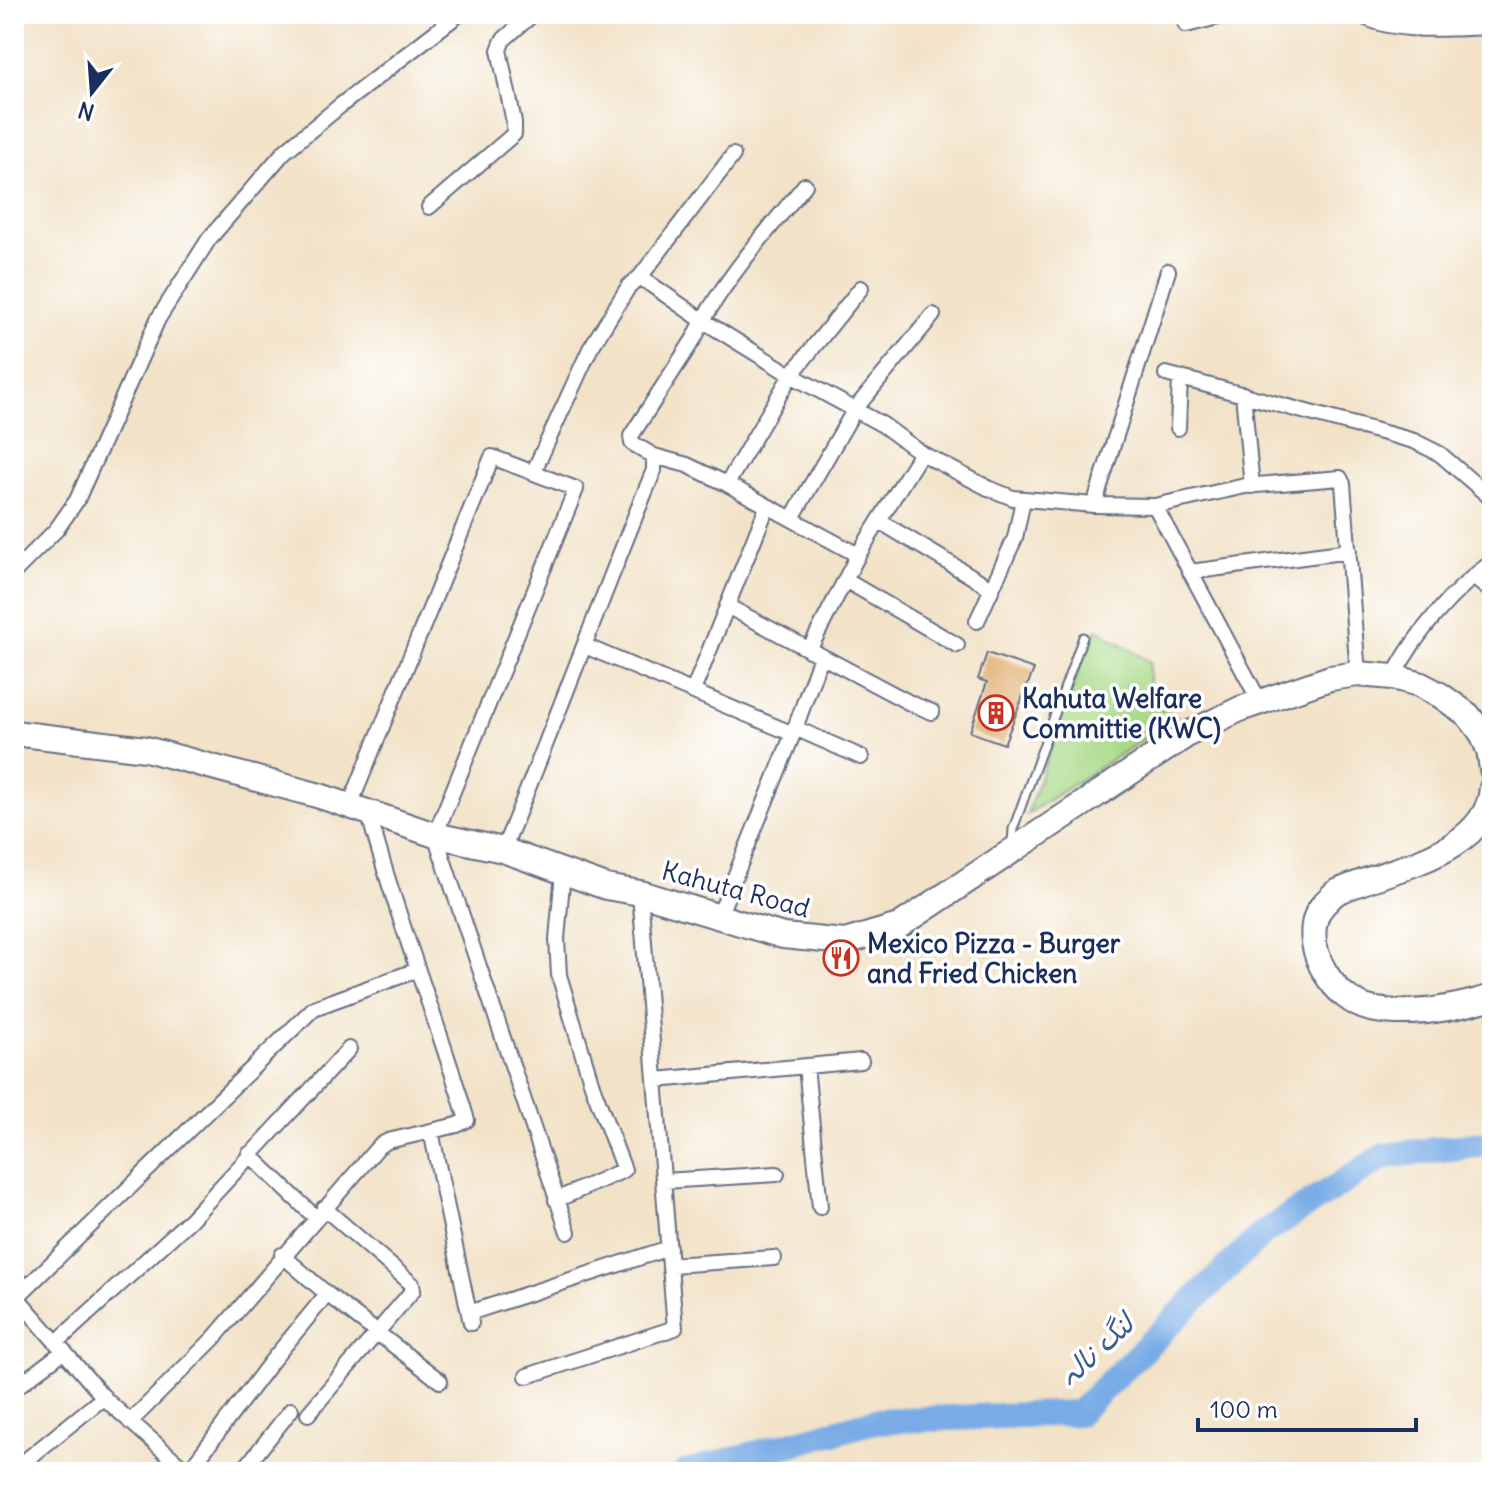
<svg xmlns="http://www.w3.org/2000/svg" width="1506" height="1486" viewBox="0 0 1506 1486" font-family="Delius,'Playpen Sans Arabic',sans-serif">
	<rect width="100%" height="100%" fill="#fff"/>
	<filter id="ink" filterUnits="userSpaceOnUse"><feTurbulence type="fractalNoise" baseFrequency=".0125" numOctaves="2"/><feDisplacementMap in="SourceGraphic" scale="16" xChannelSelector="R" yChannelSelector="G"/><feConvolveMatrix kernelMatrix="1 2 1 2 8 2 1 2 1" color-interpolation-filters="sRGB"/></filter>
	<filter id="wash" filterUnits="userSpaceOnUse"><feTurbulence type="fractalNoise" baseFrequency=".006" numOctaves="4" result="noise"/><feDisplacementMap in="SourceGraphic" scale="32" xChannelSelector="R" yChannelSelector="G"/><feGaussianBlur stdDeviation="1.8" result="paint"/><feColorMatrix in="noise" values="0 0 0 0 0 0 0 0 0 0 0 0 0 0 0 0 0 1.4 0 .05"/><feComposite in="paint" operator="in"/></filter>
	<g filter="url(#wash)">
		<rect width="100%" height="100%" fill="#f2e2c7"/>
		<path fill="#a8d987" stroke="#628472" stroke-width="2" d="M 1097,629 L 1150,662 L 1147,702 L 1178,717 L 1027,814 L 1082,661 Z"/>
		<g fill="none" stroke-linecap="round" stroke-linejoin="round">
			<path stroke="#79ace6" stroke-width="26" d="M 687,1472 L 875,1421 L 1078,1413 L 1262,1234 L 1384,1156 L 1492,1143"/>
		</g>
		<g id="blocks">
			<path fill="#dfab6c" d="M 987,653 L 1034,669 L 1004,744 L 970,732 L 987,682 L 978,679 Z"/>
		</g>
	</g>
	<g filter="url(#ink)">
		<use href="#blocks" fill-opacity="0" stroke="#666e83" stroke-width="2"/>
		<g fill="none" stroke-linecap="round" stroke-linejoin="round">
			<defs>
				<path id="service" d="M 1012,843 L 1013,829 L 1083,637"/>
				<path id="minor" d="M 1359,14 C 1392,35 1454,28 1492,27
					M 1186,25 L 1230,14
					M 805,185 C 770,228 717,287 695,337 L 631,436 L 632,443 L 654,456 L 687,465 L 727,484 L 858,555
					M 429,207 L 514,134 L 514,122 L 499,50 L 503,40 L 533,14
					M 640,277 L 702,320 L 791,375 L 883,425 L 921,453 L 858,555 L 809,650
					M 1166,374 L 1414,441 L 1440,454 L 1492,499
					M 1243,394 L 1252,486
					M 1178,428 L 1180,378
					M 921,453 L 988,488 L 1013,498 L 1094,505 L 1155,506 L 1245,486 L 1340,478 L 1343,484 L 1358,674
					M 533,473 L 590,349 L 629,286 L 640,277 L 733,155
					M 727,484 L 791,375 L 861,288
					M 1094,505 L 1168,271
					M 1155,506 L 1260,702
					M 792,518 L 855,409 L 933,315
					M 879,521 L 991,588
					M 14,572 L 56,530 L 77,500 L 158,319 L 209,239 L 284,152 L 341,105 L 459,14
					M 1190,572 L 1349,551
					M 1473,577 L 1492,592
					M 845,580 L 957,645
					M 727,606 L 910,703 L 932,712
					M 977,621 L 1015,538 L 1023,500
					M 585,646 L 793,734
					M 1393,677 C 1415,634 1452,591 1492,562
					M 693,691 L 767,507
					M 795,728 L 861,757
					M 350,805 L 492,457 L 576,489 L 435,835 L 568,1232
					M 503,850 C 555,724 602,596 654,470 L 654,456
					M 719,916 L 793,734 L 821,656
					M 806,1066 L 820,1207
					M 656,1080 L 861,1061
					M 431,1131 L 471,1323
					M 249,1154 L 316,1218
					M 664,1181 L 777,1174
					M 556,1200 L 624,1170 L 592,1085 L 559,975 L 557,939 L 563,872
					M 282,1255 L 327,1294 L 440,1381
					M 671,1265 L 774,1258
					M 14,1294 L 106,1400 L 188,1472
					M 17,1297 L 314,1008 L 417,970
					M 469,1313 L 669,1248
					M 57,1342 L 191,1219 L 349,1049
					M 527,1376 L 675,1328 L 640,893
					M 14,1389 L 64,1351
					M 308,1414 L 413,1290 L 412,1284 L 324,1208
					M 130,1422 L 214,1338 L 379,1146 L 388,1141 L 457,1125 L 467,1120 C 436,1016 396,916 368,811
					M 14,1470 L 104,1397
					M 188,1472 L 271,1362 L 327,1294
					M 242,1472 L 291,1410"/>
				<path id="trunk" d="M 14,733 L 146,749 L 320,796 L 435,835 L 503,850 L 606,887 L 640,893 L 783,936 L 845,942 L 899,926 L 1188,734 L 1240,709 L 1330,678 L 1358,674 L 1393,677 L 1419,684 L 1440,695 L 1468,715 L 1481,732 L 1489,750 L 1492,769
					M 1492,788 C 1487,856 1384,869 1335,893 C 1327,901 1319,907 1316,917 C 1304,952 1335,1001 1371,1009 C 1411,1017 1453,1009 1492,997"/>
			</defs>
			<use href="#service" stroke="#666e83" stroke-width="11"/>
			<use href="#minor" stroke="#666e83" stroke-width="18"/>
			<use href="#trunk" stroke="#666e83" stroke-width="28"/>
			<use href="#service" stroke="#fff" stroke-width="7"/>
			<use href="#minor" stroke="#fff" stroke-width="14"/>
			<use href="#trunk" stroke="#fff" stroke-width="24"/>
		</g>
	</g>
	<defs>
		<symbol id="building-ring" viewBox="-11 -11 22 22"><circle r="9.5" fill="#fff" stroke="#c8321e" stroke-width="1.5"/><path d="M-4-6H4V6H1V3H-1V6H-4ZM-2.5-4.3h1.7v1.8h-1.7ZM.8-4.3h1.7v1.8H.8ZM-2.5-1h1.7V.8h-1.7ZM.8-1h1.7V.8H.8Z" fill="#c8321e"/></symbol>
		<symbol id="restaurant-ring" viewBox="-11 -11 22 22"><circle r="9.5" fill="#fff" stroke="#c8321e" stroke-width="1.5"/><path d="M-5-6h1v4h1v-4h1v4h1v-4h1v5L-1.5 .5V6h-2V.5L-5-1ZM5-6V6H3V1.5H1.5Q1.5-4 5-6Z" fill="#c8321e"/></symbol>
	</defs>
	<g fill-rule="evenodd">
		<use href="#building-ring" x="976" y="693" width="40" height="40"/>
		<use href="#restaurant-ring" x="821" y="938" width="40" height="40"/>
	</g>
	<g text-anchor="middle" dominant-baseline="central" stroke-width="7" stroke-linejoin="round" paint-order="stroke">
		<g font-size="26" font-weight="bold" fill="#1b2f5e" stroke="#fff" text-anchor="start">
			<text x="1022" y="698">Kahuta Welfare<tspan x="1022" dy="30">Committie (KWC)</tspan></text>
			<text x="867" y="943">Mexico Pizza - Burger<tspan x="867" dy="30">and Fried Chicken</tspan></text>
		</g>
		<g font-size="26" fill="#1b2f5e" stroke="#fff">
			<text transform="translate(736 889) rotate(15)">Kahuta Road</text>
		</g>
		<g font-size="28" font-style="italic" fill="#3c5b8e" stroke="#fff">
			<text transform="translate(1096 1350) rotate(-43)">لنگ نالہ</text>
		</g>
	</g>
	<rect width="1506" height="1486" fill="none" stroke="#fff" stroke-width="48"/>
	<g transform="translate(92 92) rotate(197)" stroke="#ffffff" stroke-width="6" paint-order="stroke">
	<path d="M0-6L14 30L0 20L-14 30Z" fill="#1b2f5e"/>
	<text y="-12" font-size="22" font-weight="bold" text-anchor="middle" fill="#1b2f5e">N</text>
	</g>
	<path d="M1198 1418v12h218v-12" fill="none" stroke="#1b2f5e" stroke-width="4"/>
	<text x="1210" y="1418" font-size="24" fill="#1b2f5e" stroke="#ffffff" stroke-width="6" paint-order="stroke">100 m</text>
</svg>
